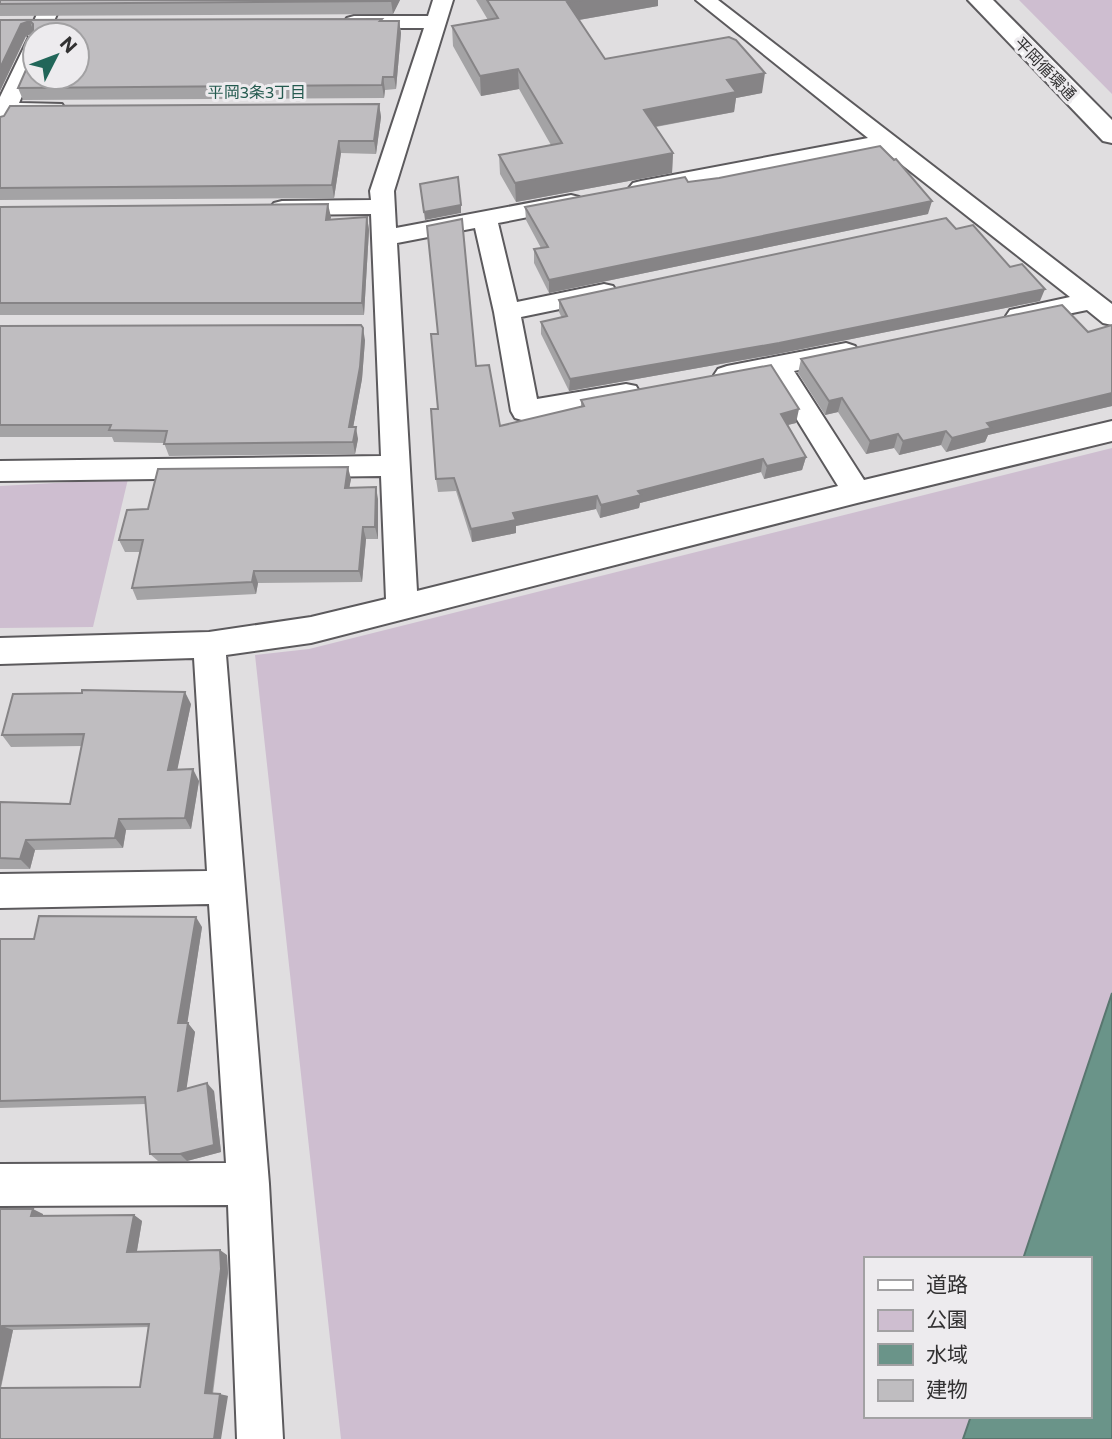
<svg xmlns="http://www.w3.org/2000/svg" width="1112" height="1439" viewBox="0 0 1112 1439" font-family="Commissioner,'Noto Sans JP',sans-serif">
	<rect width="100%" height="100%" fill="#e0dee0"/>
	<path fill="#cebed0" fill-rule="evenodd" d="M 1019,0 L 1112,0 L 1112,94 Z
		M 1112,448 L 1112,1439 L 341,1439 L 255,655 L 309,649 ZM 865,1259 L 1089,1259 L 1089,1416 L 865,1416 Z
		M 128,479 L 93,627 L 0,628 L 0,486 Z"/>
	<path fill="#6a9489" stroke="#59766f" stroke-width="2" d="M 1112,993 L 1112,1439 L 963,1439 L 971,1416 L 1089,1416 L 1089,1259 L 1023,1259 Z"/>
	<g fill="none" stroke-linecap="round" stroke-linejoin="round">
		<defs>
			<path id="minor" d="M 43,0 L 63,0 L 48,35 L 35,35 L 35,66 L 19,103 L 62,104 L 65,109 L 62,114 L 13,116 L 8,126 L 0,128 L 0,97 L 29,37 L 28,35 Z
				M 433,0 L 453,0 L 394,191 L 396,228 L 571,195 L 579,197 L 583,202 L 579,207 L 498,223 L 517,302 L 604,284 L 613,286 L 617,292 L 613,298 L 521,317 L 537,399 L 626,384 L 636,386 L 640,393 L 636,400 L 626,402 L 525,421 L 515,418 L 511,411 L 494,312 L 475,228 L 397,243 L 417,591 L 838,486 L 770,376 L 727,384 L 718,381 L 714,375 L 718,369 L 727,366 L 846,343 L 855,346 L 859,352 L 855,358 L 794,371 L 864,480 L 1112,421 L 1112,441 L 857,503 L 311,643 L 226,655 L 269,1184 L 283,1439 L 237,1439 L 228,1205 L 0,1206 L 0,1164 L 226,1163 L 209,904 L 0,908 L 0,874 L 207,871 L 194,658 L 0,664 L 0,638 L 209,632 L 311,617 L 386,599 L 381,476 L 0,481 L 0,461 L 381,456 L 371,214 L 282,215 L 274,213 L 270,208 L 274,203 L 282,201 L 371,200 L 370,191 L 424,28 L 354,28 L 347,26 L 344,22 L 347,18 L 354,16 L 428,16 Z
				M 696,0 L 718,0 L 1112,304 L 1112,325 L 1103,323 L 1087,310 L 1019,324 L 1010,322 L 1006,316 L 1010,310 L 1070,297 L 882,149 L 641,195 L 633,193 L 629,188 L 633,183 L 641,181 L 868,138 Z"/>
			<path id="tertiary" d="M 968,0 L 993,0 L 1112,120 L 1112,143 L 1103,141 Z"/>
		</defs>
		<use href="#minor" stroke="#5c5a5d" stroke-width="4"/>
		<use href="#tertiary" stroke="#5c5a5d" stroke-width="4"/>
		<use href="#minor" fill="#fff" fill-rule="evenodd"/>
		<use href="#tertiary" fill="#fff" fill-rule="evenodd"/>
	</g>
	<path fill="#a4a3a5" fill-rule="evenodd" d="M 0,0 L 400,0 L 393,14 L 0,16 Z
		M 476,0 L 658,0 L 658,6 L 579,20 L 605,59 L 762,93 L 736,98 L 734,112 L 656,127 L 673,153 L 672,173 L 516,202 L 500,174 L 499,155 L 551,145 L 519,89 L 481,96 L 453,46 L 452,26 L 488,20 Z
		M 382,19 L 382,21 L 399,21 L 401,33 L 396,89 L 385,90 L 384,98 L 23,100 L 18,88 L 33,54 L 33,34 L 26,36 L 0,91 L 0,20 Z
		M 379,104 L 381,117 L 376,154 L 341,153 L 334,198 L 0,200 L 0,117 Z
		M 688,182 L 928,214 L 549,293 L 534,263 L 534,249 L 541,248 L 526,220 L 525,207 Z
		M 0,207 L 331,217 L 330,219 L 367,217 L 369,230 L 364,315 L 0,315 Z
		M 956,229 L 1040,301 L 777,354 L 569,391 L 541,334 L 541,322 L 562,318 L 559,312 L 559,300 Z
		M 1112,325 L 1112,406 L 988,435 L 985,442 L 946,452 L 941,445 L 899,455 L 894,448 L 866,454 L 838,412 L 825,415 L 798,373 L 801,359 L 1088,332 Z
		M 0,326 L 365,340 L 362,379 L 353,427 L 358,439 L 355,454 L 169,456 L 164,443 L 114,442 L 112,437 L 0,437 Z
		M 476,366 L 500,426 L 581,407 L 581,400 L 796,423 L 788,425 L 806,457 L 802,470 L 764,479 L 761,472 L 640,503 L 639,508 L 600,518 L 596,509 L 516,526 L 516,533 L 472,542 L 456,491 L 438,492 L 436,479 L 438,409 Z
		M 351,479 L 349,488 L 378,499 L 378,539 L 366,539 L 362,582 L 258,583 L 256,594 L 137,600 L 132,588 L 140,552 L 125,552 L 119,540 L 148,509 Z
		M 191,704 L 177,769 L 199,781 L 191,829 L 126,830 L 123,848 L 35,850 L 30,869 L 0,869 L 0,802 L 70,804 L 82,746 L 11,747 L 2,735 Z
		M 202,927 L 187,1023 L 195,1032 L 186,1089 L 214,1091 L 221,1152 L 187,1161 L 158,1161 L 150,1154 L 146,1104 L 0,1108 L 0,939 L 34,939 Z
		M 0,1209 L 43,1214 L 43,1216 L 134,1215 L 142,1221 L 137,1251 L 227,1255 L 228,1273 L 213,1394 L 228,1396 L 0,1439 ZM 149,1327 L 140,1387 L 1,1388 L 13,1330 Z"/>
	<path fill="#868486" d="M 392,0 L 400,0 L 393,14 L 391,1 Z
		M 582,0 L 658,0 L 658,6 L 567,22 L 567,2 Z
		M 30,21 L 34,33 L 26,36 L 0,91 L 0,68 L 21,24 Z
		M 399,21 L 401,33 L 396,89 L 394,77 Z
		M 518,69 L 519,89 L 481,96 L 480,76 Z
		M 765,73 L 762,93 L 736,98 L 734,112 L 642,129 L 644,110 L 727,80 Z
		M 383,77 L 385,90 L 384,98 L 382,85 Z
		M 379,104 L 381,117 L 376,154 L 374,141 Z
		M 339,141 L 341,153 L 334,198 L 332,185 Z
		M 673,153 L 672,173 L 516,202 L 515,183 Z
		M 932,201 L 928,214 L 549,293 L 549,280 Z
		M 328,204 L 331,217 L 328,232 L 326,220 Z
		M 461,205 L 461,213 L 425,220 L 424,212 Z
		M 367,217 L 369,230 L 364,315 L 362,303 Z
		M 1045,289 L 1040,301 L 777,354 L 569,391 L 570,379 Z
		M 363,328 L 365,340 L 362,379 L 351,439 L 349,427 Z
		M 1112,393 L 1112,406 L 988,435 L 985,442 L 946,452 L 952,438 L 987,423 Z
		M 842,398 L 838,412 L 825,415 L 829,401 Z
		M 799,409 L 796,423 L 779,427 L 781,414 Z
		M 356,427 L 358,439 L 355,454 L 353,442 Z
		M 946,431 L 941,445 L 899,455 L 903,441 Z
		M 898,434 L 894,448 L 866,454 L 870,441 Z
		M 806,457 L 802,470 L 764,479 L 767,466 Z
		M 763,459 L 761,472 L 640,503 L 639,508 L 600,518 L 601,505 L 638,491 Z
		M 348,467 L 351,479 L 347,500 L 345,488 Z
		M 376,487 L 378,499 L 378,539 L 375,527 Z
		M 597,496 L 596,509 L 516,526 L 516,533 L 472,542 L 471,529 L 513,513 Z
		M 363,527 L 366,539 L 362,582 L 359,571 Z
		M 254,571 L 258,583 L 256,594 L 252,582 Z
		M 185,692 L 191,704 L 175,781 L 168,770 Z
		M 193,769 L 199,781 L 191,829 L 185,818 Z
		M 119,819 L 126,830 L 123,848 L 115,838 Z
		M 26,840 L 35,850 L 30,869 L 20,859 Z
		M 196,917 L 202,927 L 186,1032 L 178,1023 Z
		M 188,1023 L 195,1032 L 185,1099 L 178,1091 Z
		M 207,1083 L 214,1091 L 221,1152 L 187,1161 L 180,1154 Z
		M 33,1209 L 43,1214 L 42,1222 L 31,1216 Z
		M 134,1215 L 142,1221 L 136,1256 L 127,1252 Z
		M 220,1250 L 227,1255 L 228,1273 L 212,1395 L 205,1393 Z
		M 2,1326 L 13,1330 L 0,1390 L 0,1333 Z
		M 220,1394 L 228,1396 L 221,1439 L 214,1439 Z"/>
	<path fill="#bfbdc0" stroke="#868486" stroke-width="2" fill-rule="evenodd" d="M 0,0 L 392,0 L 391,1 L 0,4 Z
		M 487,0 L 582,0 L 567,2 L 605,59 L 729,37 L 736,40 L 765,73 L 727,80 L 736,92 L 644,110 L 673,153 L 515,183 L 499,155 L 562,143 L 518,69 L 480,76 L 452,26 L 498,18 Z
		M 382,19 L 380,21 L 399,21 L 394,77 L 383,77 L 382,85 L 18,88 L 33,54 L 33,24 L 30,21 L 21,24 L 0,68 L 0,20 ZM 35,35 L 77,35 L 77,77 L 35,77 Z
		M 379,104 L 374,141 L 339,141 L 332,185 L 0,188 L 0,117 L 4,116 L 10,106 Z
		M 880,146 L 894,160 L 896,159 L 932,201 L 549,280 L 534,249 L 548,247 L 525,207 L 685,177 L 688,182 L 719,178 Z
		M 458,177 L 461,205 L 424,212 L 420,184 Z
		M 328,204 L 326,220 L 367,217 L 362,303 L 0,303 L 0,207 Z
		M 946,218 L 956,229 L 973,225 L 1010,267 L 1022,264 L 1045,289 L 779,343 L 570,379 L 541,322 L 567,316 L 559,300 Z
		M 462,219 L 476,366 L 489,365 L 500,426 L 584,406 L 581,400 L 771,365 L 799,409 L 781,414 L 806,457 L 767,466 L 763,459 L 638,491 L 641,495 L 601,505 L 597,496 L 513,513 L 516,520 L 471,529 L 454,478 L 436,479 L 431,409 L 438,409 L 431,334 L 438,334 L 427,226 Z
		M 1062,305 L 1088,332 L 1112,325 L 1112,393 L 987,423 L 991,428 L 952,438 L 946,431 L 903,441 L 898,434 L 870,441 L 842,398 L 829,401 L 801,359 Z
		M 361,325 L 363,328 L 360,367 L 349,427 L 356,427 L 353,442 L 164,444 L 167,431 L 109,430 L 111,425 L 0,425 L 0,326 Z
		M 348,467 L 345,488 L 376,487 L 375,527 L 363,527 L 359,571 L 254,571 L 252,582 L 132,588 L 143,540 L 119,540 L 127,510 L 148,509 L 158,469 Z
		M 82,690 L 185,692 L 168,770 L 193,769 L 185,818 L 119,819 L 115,838 L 26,840 L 20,859 L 0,858 L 0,802 L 70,804 L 84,734 L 2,735 L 13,694 L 82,693 Z
		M 39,916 L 196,917 L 178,1023 L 188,1023 L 178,1091 L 207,1083 L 214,1145 L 180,1154 L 150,1154 L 145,1097 L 0,1101 L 0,939 L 34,939 Z
		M 0,1209 L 33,1209 L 31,1216 L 134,1215 L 127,1252 L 220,1250 L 221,1269 L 205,1393 L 220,1394 L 214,1439 L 0,1439 L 0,1388 L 140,1387 L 149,1324 L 2,1326 L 0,1333 Z"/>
	<g text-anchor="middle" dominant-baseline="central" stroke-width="6" stroke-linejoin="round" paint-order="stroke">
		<g font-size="16" fill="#323132" stroke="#edebee">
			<text transform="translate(1046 68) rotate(46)">平岡循環通</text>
		</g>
		<g font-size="16" fill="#245a4f" stroke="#edebee">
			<text x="257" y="91">平岡3条3丁目</text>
		</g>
	</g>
	<rect x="864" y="1257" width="228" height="161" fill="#edebee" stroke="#a2a1a3" stroke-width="2"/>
	<rect x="878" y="1280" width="35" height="10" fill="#ffffff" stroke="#a2a1a3" stroke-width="2"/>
	<text x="926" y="1292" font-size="21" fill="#323132">道路</text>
	<rect x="878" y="1310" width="35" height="21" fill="#cebed0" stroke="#a2a1a3" stroke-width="2"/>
	<text x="926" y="1327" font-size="21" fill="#323132">公園</text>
	<rect x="878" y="1344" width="35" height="21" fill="#6a9489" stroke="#a2a1a3" stroke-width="2"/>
	<text x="926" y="1362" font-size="21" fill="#323132">水域</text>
	<rect x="878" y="1380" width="35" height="21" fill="#bfbdc0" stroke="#a2a1a3" stroke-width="2"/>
	<text x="926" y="1397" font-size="21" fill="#323132">建物</text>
	<g transform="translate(56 56) rotate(48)"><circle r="33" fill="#edebee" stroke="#a2a1a3" stroke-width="2"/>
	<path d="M0-5L12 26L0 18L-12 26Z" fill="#216659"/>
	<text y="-10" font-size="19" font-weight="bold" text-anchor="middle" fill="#323132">N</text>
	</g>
</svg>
